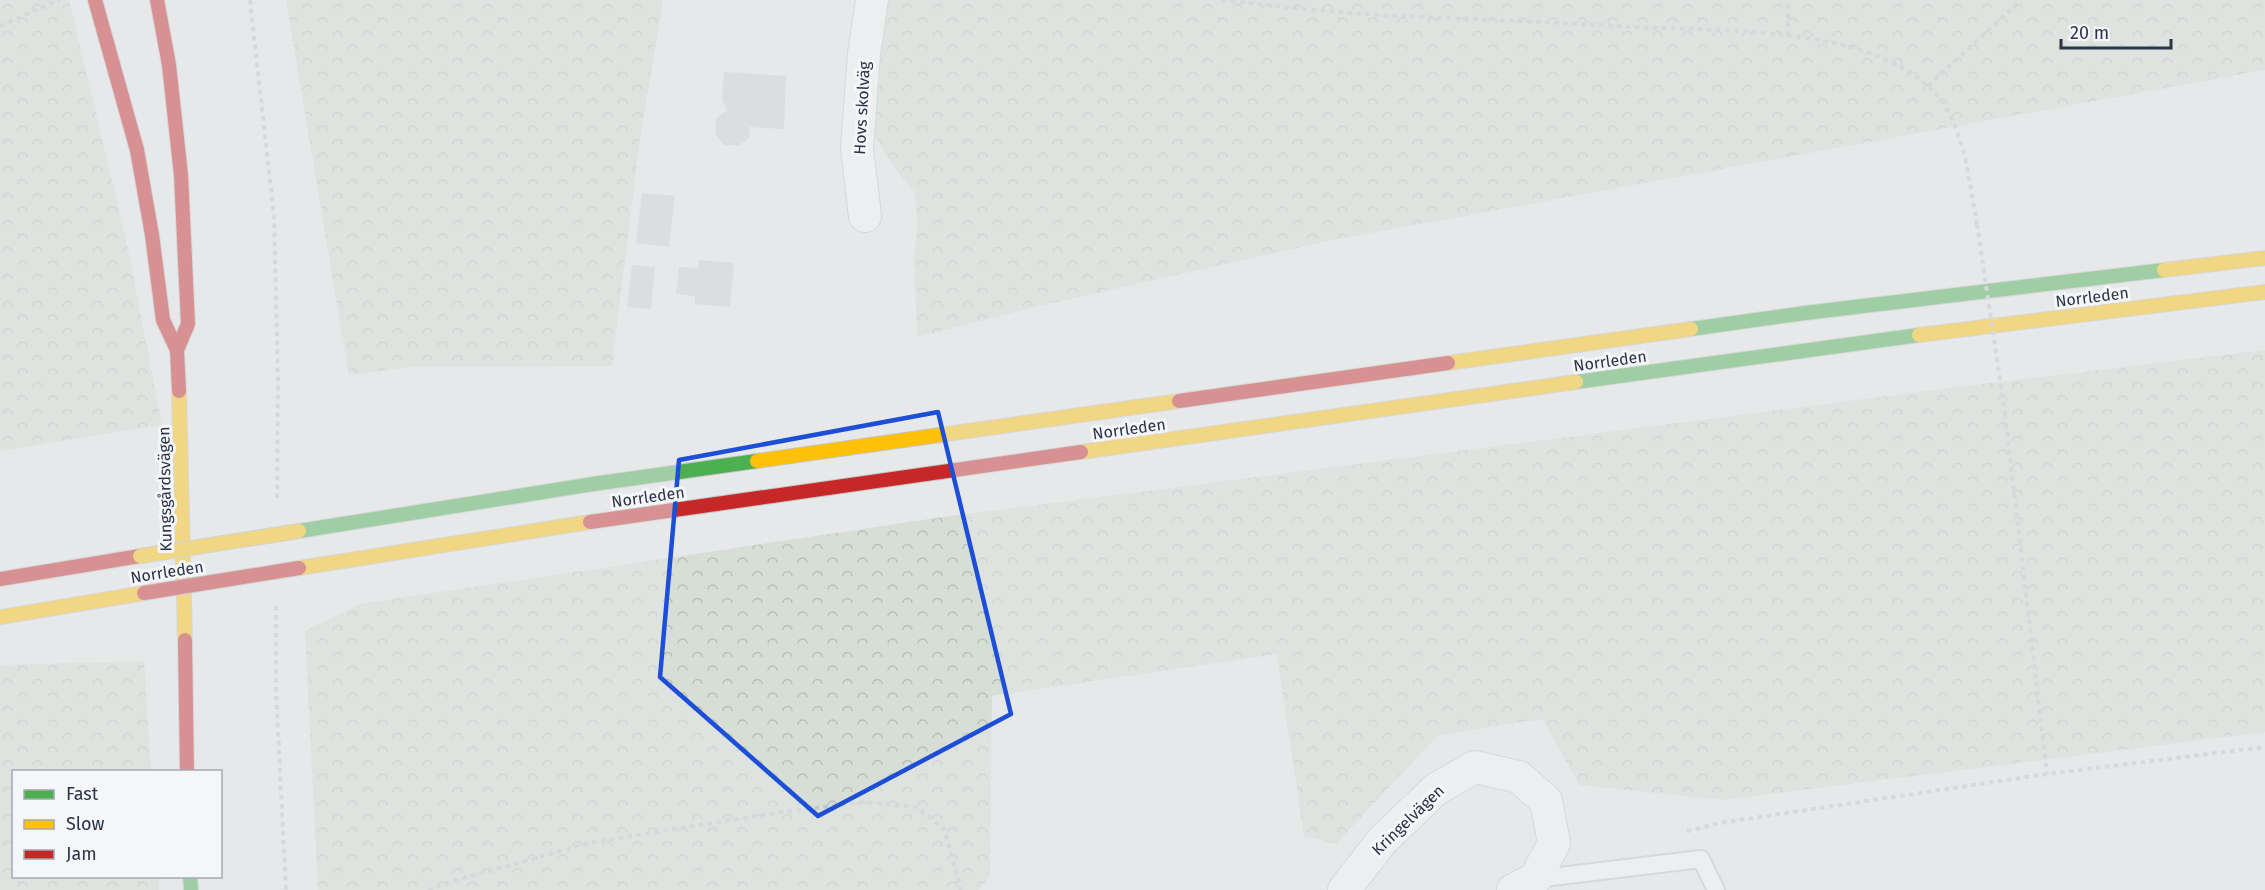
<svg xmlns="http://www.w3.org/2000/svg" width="2265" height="890" viewBox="0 0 2265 890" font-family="'Fira Sans',sans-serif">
	<defs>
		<pattern id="forest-crowns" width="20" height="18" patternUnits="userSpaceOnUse" patternTransform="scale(1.5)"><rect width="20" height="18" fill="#d6ded6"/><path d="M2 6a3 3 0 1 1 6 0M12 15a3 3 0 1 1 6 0" fill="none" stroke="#b8bfb9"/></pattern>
	</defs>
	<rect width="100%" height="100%" fill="#e6e8ea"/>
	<path fill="url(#forest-crowns)" d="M 0,0 L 69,0 L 127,244 L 162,425 L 0,451 Z
		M 286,0 L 663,0 L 639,145 L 612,366 L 410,367 L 349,375 Z
		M 886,0 L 2265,0 L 2265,70 L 1332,240 L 1035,307 L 917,337 L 914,264 L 917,225 L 915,193 L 896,170 L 875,136 L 874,53 Z
		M 2265,350 L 2265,732 L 1723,800 L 1579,785 L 1543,719 L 1438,735 L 1336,844 L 1304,836 L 1277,654 L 992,696 L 990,876 L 979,890 L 318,890 L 305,631 L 360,604 L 936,518 L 1958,387 Z
		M 144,661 L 151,771 L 14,772 L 14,876 L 158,877 L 159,890 L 0,890 L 0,665 Z"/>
	<path fill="#ced0d3" d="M 724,72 L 786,76 L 784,129 L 749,127 L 750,137 L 740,145 L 724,145 L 715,134 L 716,119 L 727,110 L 722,100 Z
		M 642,193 L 675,196 L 669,247 L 636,243 Z
		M 699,260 L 734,263 L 730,307 L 695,304 L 695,296 L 676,294 L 679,267 L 698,268 Z
		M 632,265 L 655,267 L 651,309 L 627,307 Z"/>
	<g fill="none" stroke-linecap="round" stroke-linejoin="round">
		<defs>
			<path id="lane" d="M 1535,879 L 1701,859 L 1716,890"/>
			<path id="street" d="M 865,216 L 857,148 L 864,54 L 872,0
				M 1344,890 L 1381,842 L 1436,789 L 1475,767 L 1519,777 L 1546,801 L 1554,843 L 1535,879 L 1513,890"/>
			<path id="fast" d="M 1691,329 L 1805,313 L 2164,270
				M 1576,382 L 1919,335
				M 299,531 L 593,484 L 757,461
				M 190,876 L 191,890"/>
			<path id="slow" d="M 2164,270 L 2265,258
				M 1919,335 L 2265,292
				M 1448,363 L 1691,329
				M 179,391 L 185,640
				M 1081,452 L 1576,382
				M 757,461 L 1179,401
				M 299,568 L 590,522
				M 0,617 L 144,593"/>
			<path id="jam" d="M 95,0 L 137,150 L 152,235 L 163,320 L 177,350 L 179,391
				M 157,0 L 169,65 L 181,175 L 188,324 L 177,350
				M 1179,401 L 1448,363
				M 590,522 L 1081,452
				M 0,579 L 140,556
				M 185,640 L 187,772"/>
		</defs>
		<use href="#lane" stroke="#c4c6c8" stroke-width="20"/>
		<use href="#street" stroke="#c4c6c8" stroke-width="34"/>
		<use href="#fast" stroke="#c4c6c8" stroke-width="16"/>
		<use href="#slow" stroke="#c4c6c8" stroke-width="16"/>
		<use href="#jam" stroke="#c4c6c8" stroke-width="16"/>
		<path stroke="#c5c6ca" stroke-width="4" stroke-dasharray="4.5 4.5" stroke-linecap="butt" d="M 250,0 L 274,216 L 278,382 L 277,500
			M 1222,0 C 1290,8 1358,15 1426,17 C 1495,20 1565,23 1634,27 C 1720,31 1860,26 1927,85 C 1965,119 1968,177 1977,224
			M 0,26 L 59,0
			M 1788,36 L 1788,0
			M 1928,86 L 2021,0
			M 2005,414 L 2047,774
			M 276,606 L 276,692 L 286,890
			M 1687,831 L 1720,823 L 2047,774 L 2265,747
			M 428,890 L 449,882 L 593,842 L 782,812 L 866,802 L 916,807 L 944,829 L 961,890"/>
		<use href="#lane" stroke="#f5f6f7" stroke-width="16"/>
		<use href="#street" stroke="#f5f6f7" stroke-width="32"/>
		<use href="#fast" stroke="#4caf50" stroke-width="14"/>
		<use href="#slow" stroke="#ffc107" stroke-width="14"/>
		<use href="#jam" stroke="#c62828" stroke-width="14"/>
		<defs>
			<path id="slow-bridge" d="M 140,556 L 299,531"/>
			<path id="jam-bridge" d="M 144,593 L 299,568"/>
		</defs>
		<use href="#slow-bridge" stroke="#b8bbbf" stroke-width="16" stroke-linecap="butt"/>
		<use href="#jam-bridge" stroke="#b8bbbf" stroke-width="16" stroke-linecap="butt"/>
		<path stroke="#c5c6ca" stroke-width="4" stroke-dasharray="4.5 4.5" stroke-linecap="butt" d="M 1977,224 L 2005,414"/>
		<use href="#slow-bridge" stroke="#ffc107" stroke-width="14"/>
		<use href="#jam-bridge" stroke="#c62828" stroke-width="14"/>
	</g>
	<path d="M0 0H2265V890H0ZM 938,412 L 1011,714 L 818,816 L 660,677 L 679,460 Z" fill="#e6e8ea" fill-opacity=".55" fill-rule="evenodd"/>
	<path fill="none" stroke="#1d4ed8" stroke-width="4.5" stroke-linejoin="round" d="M 938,412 L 1011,714 L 818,816 L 660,677 L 679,460 Z"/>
	<g text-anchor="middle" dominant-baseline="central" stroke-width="6" stroke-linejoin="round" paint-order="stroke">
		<g font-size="16" fill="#2b3445" stroke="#f4f6f9">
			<text transform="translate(862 108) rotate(-87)">Hovs skolväg</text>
			<text transform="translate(2092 297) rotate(-7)">Norrleden</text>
			<text transform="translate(1610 361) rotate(-8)">Norrleden</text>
			<text transform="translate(1129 429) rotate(-8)">Norrleden</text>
			<text transform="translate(165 489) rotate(-91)">Kungsgårdsvägen</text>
			<text transform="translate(648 497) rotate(-8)">Norrleden</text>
			<text transform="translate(167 572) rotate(-9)">Norrleden</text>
			<text transform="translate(1408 820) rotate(-44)">Kringelvägen</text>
		</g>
	</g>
	<rect x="12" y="770" width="210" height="108" fill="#f4f6f9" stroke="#a4a8b1" stroke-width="1.5"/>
	<rect x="24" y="790" width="30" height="9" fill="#4caf50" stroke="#a4a8b1" stroke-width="1.5"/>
	<text x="66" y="800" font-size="18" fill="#2b3445">Fast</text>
	<rect x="24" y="820" width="30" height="9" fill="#ffc107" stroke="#a4a8b1" stroke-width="1.5"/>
	<text x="66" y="830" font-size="18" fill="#2b3445">Slow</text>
	<rect x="24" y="850" width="30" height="9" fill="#c62828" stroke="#a4a8b1" stroke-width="1.5"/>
	<text x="66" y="860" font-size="18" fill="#2b3445">Jam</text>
	<path d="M2061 39v9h110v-9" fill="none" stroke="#2b3445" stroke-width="3"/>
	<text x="2070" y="39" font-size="18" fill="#2b3445" stroke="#f4f6f9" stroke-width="4.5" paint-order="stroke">20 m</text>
</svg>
